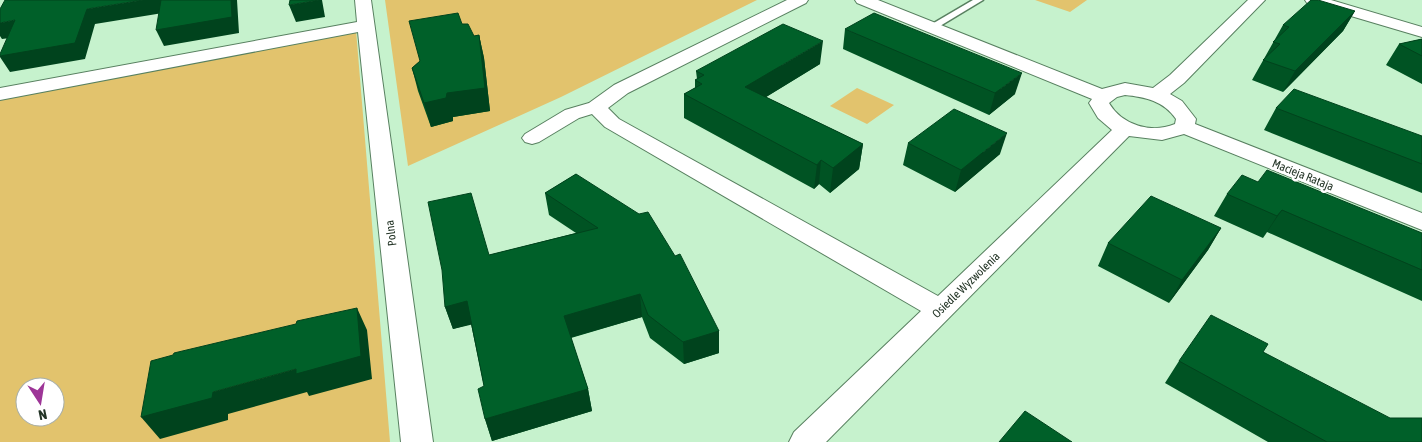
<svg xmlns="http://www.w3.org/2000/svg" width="1422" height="442" viewBox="0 0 1422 442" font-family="'Asap Condensed',sans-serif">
	<rect width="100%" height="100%" fill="#c6f2cd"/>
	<path fill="#e2c36d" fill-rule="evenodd" d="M 385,0 L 757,0 L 561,97 L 408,166 Z
		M 1035,0 L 1087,0 L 1070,12 Z
		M 356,30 L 390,442 L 0,442 L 0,100 ZM 25,387 L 55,387 L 55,417 L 25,417 Z
		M 857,88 L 894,105 L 867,124 L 830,106 Z"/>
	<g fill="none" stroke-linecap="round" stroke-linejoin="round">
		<defs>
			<path id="lane" d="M 973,0 L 983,0 L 935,29 L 927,27 Z"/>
			<path id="street" d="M 355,0 L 371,0 L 433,442 L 401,442 L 358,32 L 0,100 L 0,88 L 357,22 Z
				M 787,0 L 808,0 L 806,3 L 628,93 L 608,108 L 619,119 L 938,296 L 1112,130 L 1098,118 L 1089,103 L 1092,99 L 857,3 L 855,0 L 878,0 L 1102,89 L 1125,83 L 1153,88 L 1170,75 L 1248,0 L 1265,0 L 1184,83 L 1170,94 L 1182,101 L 1196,119 L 1195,124 L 1422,213 L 1422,230 L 1184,134 L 1162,140 L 1129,136 L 826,442 L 789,442 L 794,432 L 921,311 L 605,127 L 592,114 L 579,118 L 539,142 L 532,144 L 525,142 L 522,138 L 525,134 L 565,110 L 589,103 L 614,85 ZM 1125,95 C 1145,97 1164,101 1176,119 L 1175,124 C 1151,134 1122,125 1109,103 L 1117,97 Z
				M 1305,0 L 1331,0 L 1422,27 L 1422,37 L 1307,3 Z"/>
		</defs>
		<use href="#lane" stroke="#588060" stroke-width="3"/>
		<use href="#street" stroke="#588060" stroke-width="2"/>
		<use href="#lane" fill="#fff" fill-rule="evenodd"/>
		<use href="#street" fill="#fff" fill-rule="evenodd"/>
	</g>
	<path fill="#005323" d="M 1355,11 L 1343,31 L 1283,92 L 1252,80 L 1283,25 Z
		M 462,24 L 474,36 L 479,35 L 484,58 L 490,111 L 453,117 L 453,121 L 431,127 L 418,91 L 412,68 Z
		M 845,29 L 1015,94 L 989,115 L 843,49 Z
		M 1422,39 L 1422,84 L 1386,65 L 1399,44 Z
		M 820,64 L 766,97 L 863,144 L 859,169 L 830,193 L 819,184 L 814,189 L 684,118 L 684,94 L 695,88 L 695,80 L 697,79 L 696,71 Z
		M 1276,108 L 1422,136 L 1422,193 L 1264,130 Z
		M 908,143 L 1000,154 L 955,192 L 903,165 Z
		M 576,174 L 719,331 L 719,353 L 684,364 L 650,338 L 642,317 L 571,338 L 588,389 L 592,411 L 492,441 L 485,419 L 484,386 L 471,324 L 453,329 L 445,307 L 489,255 L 576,233 L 549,215 L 545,193 Z
		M 1258,182 L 1422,233 L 1422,301 L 1267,232 L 1263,238 L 1214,216 L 1227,194 Z
		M 1221,228 L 1208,250 L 1169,303 L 1098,266 L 1108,243 Z
		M 1263,352 L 1422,442 L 1268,442 L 1165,383 L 1179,361 Z"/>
	<path fill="#00431d" d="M 143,0 L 163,0 L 169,12 L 95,24 L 85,59 L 10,72 L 0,57 L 0,56 L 87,9 Z
		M 231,0 L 237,0 L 239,33 L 164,46 L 156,30 Z
		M 319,0 L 322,0 L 325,17 L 296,22 L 289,5 Z
		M 1355,11 L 1343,31 L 1283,92 L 1295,71 Z
		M 15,20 L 26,36 L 2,39 L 0,36 L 0,23 Z
		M 479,35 L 484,58 L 490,111 L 453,117 L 453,121 L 431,127 L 424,103 L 447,93 Z
		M 823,41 L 820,64 L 745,110 L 745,87 Z
		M 1022,73 L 1015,94 L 989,115 L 995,93 Z
		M 1007,133 L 1000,154 L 955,192 L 961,170 Z
		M 863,144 L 859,169 L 830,193 L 833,168 Z
		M 821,160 L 819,184 L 814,189 L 817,165 Z
		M 1282,210 L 1267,232 L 1263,238 L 1277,216 Z
		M 1221,228 L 1208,250 L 1169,303 L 1182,280 Z
		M 640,294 L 642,317 L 569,338 L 564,316 Z
		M 467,301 L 474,324 L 453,329 L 445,307 Z
		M 357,308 L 367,330 L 372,379 L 309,396 L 307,392 L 228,414 L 228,420 L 160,439 L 141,417 L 213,392 L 296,369 Z
		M 719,331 L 719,353 L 684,364 L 683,342 Z
		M 588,389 L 592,411 L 492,441 L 485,419 Z"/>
	<path fill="#006029" stroke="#00431d" d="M 5,0 L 143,0 L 87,9 L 75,43 L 0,56 L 0,54 L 15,20 L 0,23 L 0,9 Z
		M 161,0 L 231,0 L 232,17 L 156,30 Z
		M 290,0 L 319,0 L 289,5 Z
		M 1311,0 L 1318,0 L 1355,11 L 1295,71 L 1263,60 L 1280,44 L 1273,42 L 1289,27 L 1283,25 Z
		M 458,13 L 462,24 L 468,24 L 474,36 L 479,35 L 485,88 L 447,93 L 446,98 L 424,103 L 412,68 L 420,61 L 409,21 Z
		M 874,13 L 1022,73 L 995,93 L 845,29 Z
		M 783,24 L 823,41 L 745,87 L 863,144 L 833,168 L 821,160 L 817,165 L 684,94 L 702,84 L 695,80 L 704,75 L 696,71 Z
		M 1422,39 L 1422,56 L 1399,44 Z
		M 1294,89 L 1422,136 L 1422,164 L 1276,108 Z
		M 954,109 L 1007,133 L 961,170 L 908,143 Z
		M 1267,170 L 1422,233 L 1422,270 L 1282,210 L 1277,216 L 1227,194 L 1242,175 L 1258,182 Z
		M 576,174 L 639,214 L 648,212 L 675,256 L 680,254 L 719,331 L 683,342 L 648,315 L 640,294 L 564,316 L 588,389 L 485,419 L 478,389 L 484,386 L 467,301 L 445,307 L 442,270 L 428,202 L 471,193 L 489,255 L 598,228 L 545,193 Z
		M 1151,196 L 1221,228 L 1182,280 L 1108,243 Z
		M 357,308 L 361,356 L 296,374 L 296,369 L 213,392 L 212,398 L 141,417 L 151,361 L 173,355 L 174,353 L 296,324 L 297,321 Z
		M 1211,315 L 1268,344 L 1263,352 L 1390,418 L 1422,418 L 1422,442 L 1327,442 L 1179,361 Z
		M 1025,411 L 1072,442 L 999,442 Z"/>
	<g text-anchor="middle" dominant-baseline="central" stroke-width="5" stroke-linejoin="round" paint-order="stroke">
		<g font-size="12" fill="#233426" stroke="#fff">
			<text transform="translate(1303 175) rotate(22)">Macieja Rataja</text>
			<text transform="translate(391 233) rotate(-97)">Polna</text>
			<text transform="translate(966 285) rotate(-44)">Osiedle Wyzwolenia</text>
		</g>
	</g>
	<g transform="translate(40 402) rotate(168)"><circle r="24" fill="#ffffff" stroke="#a7aea8"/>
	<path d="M0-4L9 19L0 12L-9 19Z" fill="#9d3597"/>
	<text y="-8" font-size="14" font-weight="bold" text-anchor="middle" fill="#233426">N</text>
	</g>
</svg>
